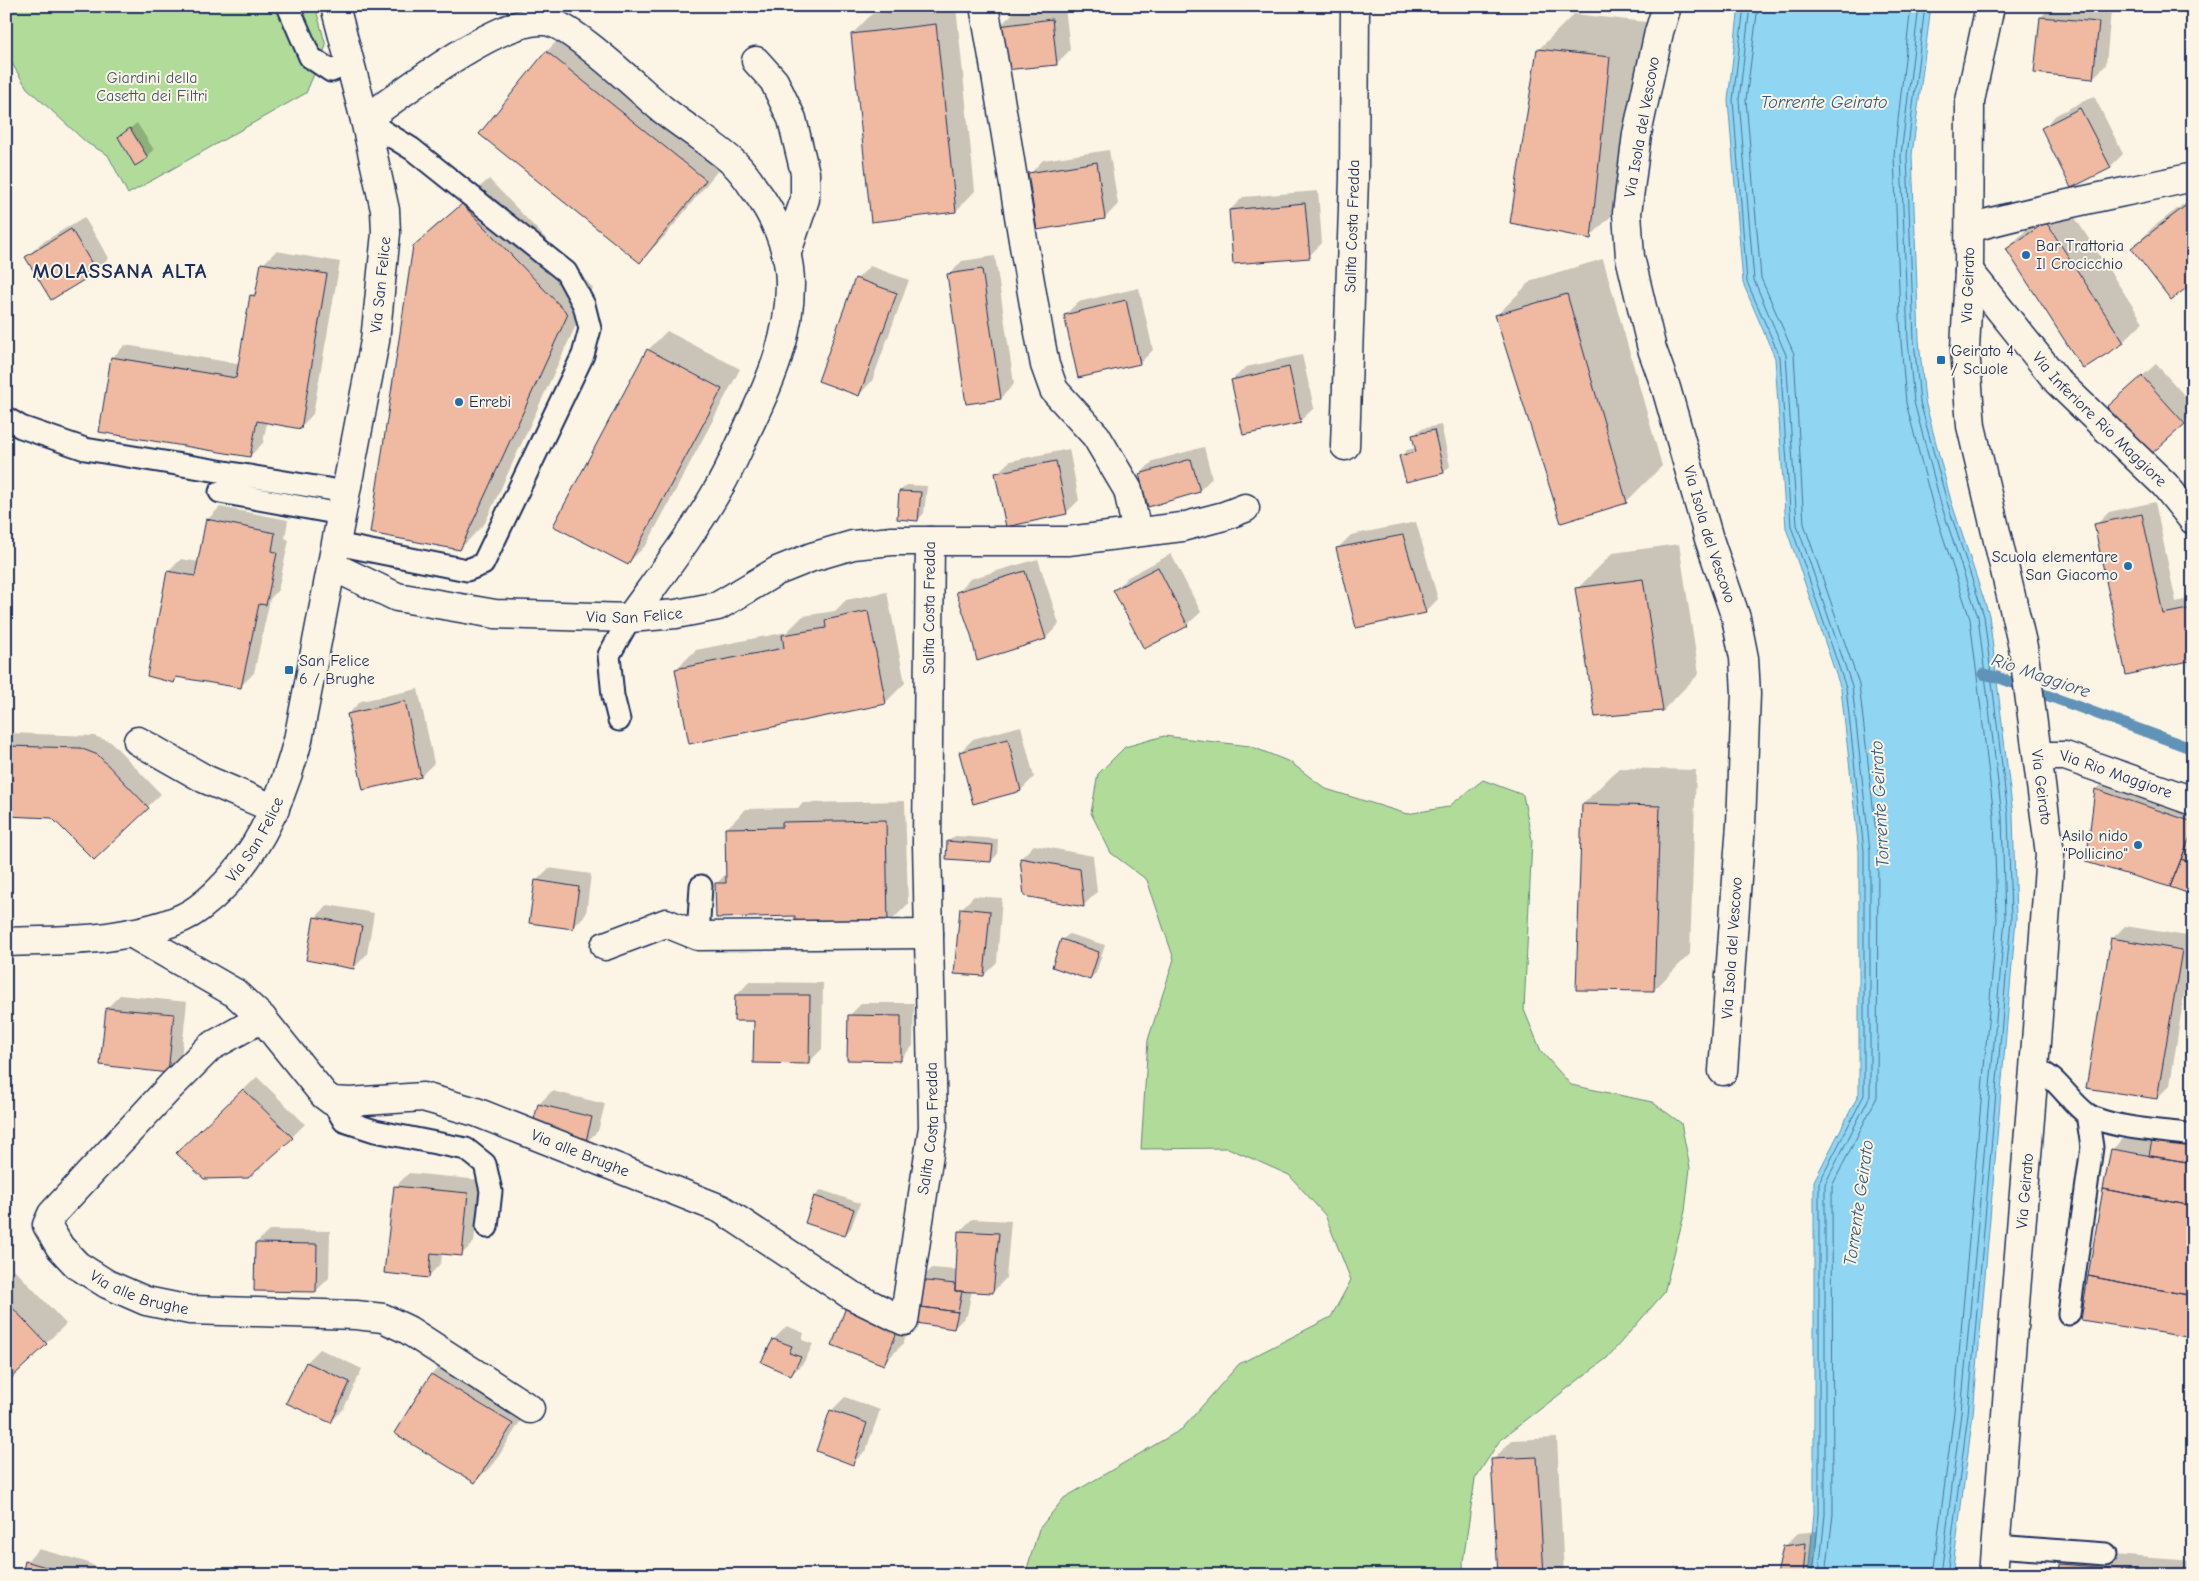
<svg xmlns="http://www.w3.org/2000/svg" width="2199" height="1581" viewBox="0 0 2199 1581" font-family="'Comic Neue',sans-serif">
	<rect width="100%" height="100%" fill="#fcf5e5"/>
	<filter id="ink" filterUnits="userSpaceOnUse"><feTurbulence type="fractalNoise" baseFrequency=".02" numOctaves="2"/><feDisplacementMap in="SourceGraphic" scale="10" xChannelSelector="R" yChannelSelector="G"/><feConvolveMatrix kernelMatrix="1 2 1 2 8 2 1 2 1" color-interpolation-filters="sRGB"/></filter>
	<g filter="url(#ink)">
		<path fill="#b1db99" stroke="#66857c" d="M 6,6 L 315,6 L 326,46 L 306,93 L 128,194 L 108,155 L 87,143 L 27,88 L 6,54 Z
			M 1164,736 L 1250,746 L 1290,762 L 1326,789 L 1407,814 L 1448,807 L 1483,780 L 1523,795 L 1532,840 L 1524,1010 L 1541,1051 L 1571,1085 L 1652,1102 L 1681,1123 L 1690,1168 L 1685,1211 L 1664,1293 L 1607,1358 L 1500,1440 L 1475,1479 L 1463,1562 L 1464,1575 L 1025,1575 L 1039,1529 L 1064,1498 L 1182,1429 L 1239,1364 L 1331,1317 L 1351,1280 L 1325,1215 L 1289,1175 L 1228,1148 L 1141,1149 L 1148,1040 L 1174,959 L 1147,880 L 1111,853 L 1091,813 L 1098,774 L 1125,747 Z"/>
		<path fill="#90d6f2" stroke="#6193b7" d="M 1739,6 L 1931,6 L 1912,155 L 1919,340 L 1925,401 L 1951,501 L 1989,615 L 2013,815 L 2016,919 L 1973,1414 L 1952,1575 L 1808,1575 L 1814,1514 L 1814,1181 L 1859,1094 L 1859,851 L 1841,689 L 1786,528 L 1775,358 L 1743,283 L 1728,100 Z"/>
		<path fill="#0003" d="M 943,6 L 956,6 L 975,191 L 956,211 L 852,34 L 872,14 Z
			M 2052,6 L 2111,10 L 2106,65 L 2093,78 L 2041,17 Z
			M 1065,7 L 1070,50 L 1057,63 L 1000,26 L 1013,13 Z
			M 1574,14 L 1646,22 L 1626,201 L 1590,237 L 1538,50 Z
			M 572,26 L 731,154 L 665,236 L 639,262 L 546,52 Z
			M 2094,96 L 2123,154 L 2110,167 L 2043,128 L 2056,115 Z
			M 137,123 L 154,150 L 136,164 L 119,137 Z
			M 1109,150 L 1118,204 L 1105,218 L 1030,174 L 1043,160 Z
			M 489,179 L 593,288 L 485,523 L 460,549 L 414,247 L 438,223 L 438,227 L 468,200 L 466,199 L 438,223 Z
			M 1318,191 L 1322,243 L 1309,256 L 1230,210 L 1243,197 Z
			M 2193,197 L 2193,281 L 2133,248 L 2152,228 Z
			M 2066,204 L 2143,322 L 2123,342 L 2007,249 L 2027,229 Z
			M 84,217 L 109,258 L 96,271 L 27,257 L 40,244 Z
			M 276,251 L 340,262 L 313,414 L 300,428 L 267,422 L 263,443 L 250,456 L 112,358 L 125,345 L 240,364 L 252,295 L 258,289 L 263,264 Z
			M 995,256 L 1014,384 L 1001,398 L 949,275 L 962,261 Z
			M 1603,259 L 1662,466 L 1626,502 L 1496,316 L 1532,280 Z
			M 870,266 L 909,280 L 872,381 L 859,395 L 857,279 Z
			M 1139,288 L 1153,350 L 1140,363 L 1065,315 L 1078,302 Z
			M 667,331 L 740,369 L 647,544 L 627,564 L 648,350 Z
			M 1302,355 L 1314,408 L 1300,421 L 1232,380 L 1246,367 Z
			M 2156,364 L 2193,405 L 2193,414 L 2184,423 L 2122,394 Z
			M 1441,425 L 1450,466 L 1444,472 L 1401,456 L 1407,450 L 1416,448 L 1414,436 L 1420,429 Z
			M 1204,447 L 1212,478 L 1199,491 L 1140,474 L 1153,461 Z
			M 1069,449 L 1079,500 L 1066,513 L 996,474 L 1010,461 Z
			M 907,485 L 927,486 L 924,513 L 918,520 L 900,491 Z
			M 2155,502 L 2176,602 L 2193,598 L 2193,674 L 2190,660 L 2096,525 L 2109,512 Z
			M 220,507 L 288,520 L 285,538 L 289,540 L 278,590 L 270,599 L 254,673 L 241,686 L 179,676 L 174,681 L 168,572 L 181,559 L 199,562 L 207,520 Z
			M 1416,522 L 1438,599 L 1425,612 L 1338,548 L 1351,535 Z
			M 1679,544 L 1699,674 L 1663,710 L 1596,716 L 1577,589 L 1613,553 Z
			M 1171,554 L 1201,612 L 1187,625 L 1145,647 L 1115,590 L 1128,577 Z
			M 1038,559 L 1059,624 L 1046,638 L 972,635 L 957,593 L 970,579 Z
			M 887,592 L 905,683 L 885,703 L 676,669 L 696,650 L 787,632 L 803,616 L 835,611 L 846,600 Z
			M 418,689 L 434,763 L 421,776 L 348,714 L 361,701 Z
			M 1021,726 L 1034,777 L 1021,790 L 960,752 L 973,739 Z
			M 6,733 L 94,736 L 111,742 L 161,794 L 94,858 L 52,817 L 6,815 Z
			M 1619,768 L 1696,770 L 1690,954 L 1654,990 L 1583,804 Z
			M 2109,777 L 2193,805 L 2193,894 L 2096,790 Z
			M 905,801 L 908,904 L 888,924 L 796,915 L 716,884 L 727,873 L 726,829 L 746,809 L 798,808 L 803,803 Z
			M 955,836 L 998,839 L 997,855 L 991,861 L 948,842 Z
			M 1034,845 L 1093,856 L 1097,892 L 1084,905 L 1025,895 L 1021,858 Z
			M 549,868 L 591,874 L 586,914 L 573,928 L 536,881 Z
			M 974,896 L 1002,898 L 997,962 L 984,975 L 961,909 Z
			M 328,905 L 374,913 L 367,954 L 354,968 L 315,918 Z
			M 2125,926 L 2193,937 L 2170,1085 L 2157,1098 L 2112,939 Z
			M 1069,934 L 1105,945 L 1096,973 L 1089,979 L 1062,940 Z
			M 749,982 L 823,983 L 822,1049 L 809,1062 L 755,1020 L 736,996 Z
			M 120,995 L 187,1002 L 181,1058 L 168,1071 L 107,1008 Z
			M 862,1003 L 914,1003 L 913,1046 L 900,1059 L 849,1016 Z
			M 257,1077 L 305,1124 L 292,1137 L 191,1140 Z
			M 552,1091 L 605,1104 L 598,1131 L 584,1144 L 539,1104 Z
			M 2173,1121 L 2193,1124 L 2193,1337 L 2112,1150 L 2131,1130 L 2159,1135 Z
			M 409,1173 L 481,1180 L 474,1242 L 461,1255 L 442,1253 L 441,1263 L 428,1277 L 395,1187 Z
			M 821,1190 L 860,1203 L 851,1228 L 845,1235 L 815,1196 Z
			M 972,1219 L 1011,1221 L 1006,1278 L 993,1292 L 972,1290 L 967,1315 L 954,1328 L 912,1321 L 903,1344 L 884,1363 L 867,1288 L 914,1306 L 919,1281 L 932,1268 L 957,1270 L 959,1232 Z
			M 270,1230 L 330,1231 L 329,1278 L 316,1291 L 256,1243 Z
			M 14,1269 L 66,1324 L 6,1381 L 6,1276 Z
			M 787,1326 L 804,1333 L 802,1340 L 813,1344 L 804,1362 L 791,1375 L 774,1339 Z
			M 320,1349 L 362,1369 L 344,1408 L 331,1422 L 307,1362 Z
			M 451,1355 L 531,1404 L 495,1462 L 475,1482 L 432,1374 Z
			M 845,1397 L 880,1410 L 866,1450 L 853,1463 L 818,1451 L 832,1410 Z
			M 1557,1438 L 1564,1575 L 1499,1575 L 1493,1460 L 1512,1440 Z
			M 1818,1531 L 1814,1575 L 1779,1575 L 1784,1547 L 1798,1533 Z
			M 39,1549 L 86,1562 L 112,1575 L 23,1575 L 26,1562 Z
			M 2073,1552 L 2193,1561 L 2193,1575 L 2060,1575 L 2060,1565 Z"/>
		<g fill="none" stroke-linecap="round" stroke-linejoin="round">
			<path stroke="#4a7299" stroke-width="1" d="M 1744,6 L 1733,100 L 1747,282 L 1780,357 L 1791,526 L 1846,688 L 1864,851 L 1864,1095 L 1819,1183 L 1819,1514 L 1813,1575
				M 1750,6 L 1739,100 L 1754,280 L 1786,355 L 1797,525 L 1852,686 L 1870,851 L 1870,1096 L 1825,1184 L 1825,1514 L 1819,1575
				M 1758,6 L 1746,100 L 1761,278 L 1794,354 L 1804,524 L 1859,684 L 1878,850 L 1877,1097 L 1832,1186 L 1833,1514 L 1826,1575
				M 1911,6 L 1894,155 L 1901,341 L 1906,403 L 1933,506 L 1970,619 L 1994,816 L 1997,919 L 1954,1412 L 1933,1575
				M 1919,6 L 1901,155 L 1908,340 L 1914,402 L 1941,504 L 1978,617 L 2002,816 L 2005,919 L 1961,1413 L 1941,1575
				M 1925,6 L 1907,155 L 1914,340 L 1920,402 L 1947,502 L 1984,616 L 2008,815 L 2011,919 L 1968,1414 L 1947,1575"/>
			<path stroke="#6193b7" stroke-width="11" d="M 1983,674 L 1997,677 L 2193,749"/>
		</g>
		<path fill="#efbaa1" stroke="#1b2f5e" d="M 2040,17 L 2099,22 L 2093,79 L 2034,73 Z
			M 1052,19 L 1057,65 L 1004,70 L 999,26 Z
			M 936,24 L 956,212 L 871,222 L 851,34 Z
			M 1537,49 L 1610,57 L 1591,239 L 1510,223 Z
			M 546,51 L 706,180 L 640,263 L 479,134 Z
			M 2080,108 L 2111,168 L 2071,188 L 2041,128 Z
			M 130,128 L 148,158 L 135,166 L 118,137 Z
			M 1097,162 L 1105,219 L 1037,230 L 1028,173 Z
			M 2193,200 L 2193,283 L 2171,300 L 2131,248 Z
			M 1305,203 L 1310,258 L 1233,264 L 1229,210 Z
			M 462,204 L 568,314 L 460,550 L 370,533 L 413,246 Z
			M 2046,222 L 2124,343 L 2083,369 L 2006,249 Z
			M 71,229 L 97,272 L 51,300 L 25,257 Z
			M 261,263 L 327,274 L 301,429 L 257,421 L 250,457 L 99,432 L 111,357 L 236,378 L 250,295 L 255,296 Z
			M 982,269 L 1001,399 L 966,404 L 947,274 Z
			M 855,278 L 897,293 L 859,396 L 818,381 Z
			M 1567,294 L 1627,503 L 1561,523 L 1495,315 Z
			M 1126,300 L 1140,364 L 1078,378 L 1064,315 Z
			M 647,349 L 722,389 L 628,565 L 553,526 Z
			M 1289,367 L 1301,423 L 1243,435 L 1231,380 Z
			M 2142,376 L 2185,424 L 2150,455 L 2107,407 Z
			M 1434,430 L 1444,473 L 1406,482 L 1399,456 L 1416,452 L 1412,435 Z
			M 1191,459 L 1200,492 L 1148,507 L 1139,474 Z
			M 1056,461 L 1067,514 L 1006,527 L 995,473 Z
			M 899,491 L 921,492 L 918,521 L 897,519 Z
			M 2142,514 L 2163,614 L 2193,608 L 2193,681 L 2189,661 L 2126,675 L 2094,524 Z
			M 206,519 L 275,533 L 272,551 L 277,553 L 266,605 L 259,604 L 241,688 L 176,677 L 174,683 L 147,676 L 167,571 L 195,576 Z
			M 1403,535 L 1426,613 L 1356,628 L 1336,548 Z
			M 1158,567 L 1188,626 L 1144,649 L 1113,590 Z
			M 1025,571 L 1046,639 L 977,661 L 971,635 L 956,592 Z
			M 1643,579 L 1663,711 L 1595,717 L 1575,588 Z
			M 868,611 L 886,704 L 689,744 L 675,669 L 784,648 L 782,635 L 826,628 L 825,620 Z
			M 405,701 L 421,777 L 363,790 L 347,714 Z
			M 1008,739 L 1021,791 L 973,804 L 959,752 Z
			M 6,746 L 80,748 L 98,755 L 149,808 L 94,860 L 52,818 L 6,816 Z
			M 2095,789 L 2193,822 L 2193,830 L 2170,887 L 2086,862 Z
			M 1582,804 L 1660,806 L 1654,991 L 1576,990 Z
			M 886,820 L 888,925 L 795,922 L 795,916 L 716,918 L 715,883 L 726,883 L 725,828 L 782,827 L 782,822 Z
			M 2193,830 L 2193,863 L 2181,859 Z
			M 947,841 L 993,845 L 991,862 L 946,859 Z
			M 1020,858 L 1080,869 L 1084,907 L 1024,896 Z
			M 2181,859 L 2193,863 L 2193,895 L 2170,887 Z
			M 535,880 L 579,887 L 573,929 L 529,923 Z
			M 960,908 L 990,911 L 984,976 L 954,974 Z
			M 314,917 L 362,926 L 354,969 L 306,960 Z
			M 2111,938 L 2182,950 L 2157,1099 L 2086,1088 Z
			M 1061,939 L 1099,952 L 1090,980 L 1052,967 Z
			M 735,995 L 810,995 L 809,1064 L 753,1063 L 754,1021 L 734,1021 Z
			M 106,1008 L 174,1014 L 168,1073 L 100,1065 Z
			M 848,1015 L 901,1016 L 901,1061 L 847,1060 Z
			M 243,1089 L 293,1138 L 248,1178 L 204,1179 L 176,1153 Z
			M 538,1104 L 592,1117 L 585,1145 L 531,1131 Z
			M 2152,1140 L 2193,1145 L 2193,1163 L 2149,1156 Z
			M 2111,1149 L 2193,1163 L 2193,1206 L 2103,1189 Z
			M 394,1186 L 468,1193 L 462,1256 L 431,1253 L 429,1278 L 384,1273 Z
			M 2103,1189 L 2193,1206 L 2193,1296 L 2088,1276 Z
			M 814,1196 L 854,1209 L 845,1236 L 805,1223 Z
			M 958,1231 L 999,1233 L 993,1293 L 955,1291 Z
			M 255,1243 L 317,1244 L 316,1292 L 254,1291 Z
			M 2088,1276 L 2193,1296 L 2193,1338 L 2081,1320 Z
			M 918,1280 L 955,1284 L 955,1291 L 962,1291 L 958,1312 L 914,1306 Z
			M 6,1301 L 47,1344 L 6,1383 Z
			M 914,1306 L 958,1312 L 954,1329 L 910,1322 Z
			M 846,1307 L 899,1327 L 884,1365 L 832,1345 Z
			M 773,1339 L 792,1346 L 789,1353 L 801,1357 L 791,1376 L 761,1362 Z
			M 306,1362 L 350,1382 L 331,1423 L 286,1403 Z
			M 431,1374 L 513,1424 L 475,1483 L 394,1433 Z
			M 830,1410 L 867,1423 L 853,1465 L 816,1451 Z
			M 1537,1457 L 1544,1575 L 1498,1575 L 1491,1459 Z
			M 1806,1543 L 1803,1575 L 1777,1575 L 1783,1546 Z
			M 25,1561 L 46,1567 L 72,1575 L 22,1575 Z
			M 2059,1564 L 2121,1569 L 2121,1575 L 2058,1575 Z
			M 2121,1569 L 2188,1575 L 2121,1575 Z"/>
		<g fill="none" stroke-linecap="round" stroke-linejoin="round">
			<defs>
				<path id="service" d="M 288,6 L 310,57 L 331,71 L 350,63
					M 6,418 L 21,427 L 85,449 L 346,492
					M 220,492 L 341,514
					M 336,544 L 467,570 L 483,564 L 583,355 L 590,329 L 584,305 L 566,272 L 412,149 L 365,120
					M 619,720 L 613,696 L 609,655 L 630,618
					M 698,936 L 701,886
					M 2034,1069 C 2058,1076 2067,1100 2087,1114 C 2107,1128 2166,1131 2193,1135
					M 332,1101 L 344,1121 L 375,1131 L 466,1149 L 485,1164 L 491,1191 L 487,1227
					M 2069,1314 L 2092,1147 L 2087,1114
					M 1996,1546 L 2106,1554"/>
				<g id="minor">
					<path d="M 984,6 C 1006,126 1022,246 1045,365 L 1054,390 L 1096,436 L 1128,490 L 1137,532"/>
					<path id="s1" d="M 1667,6 L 1659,32 L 1637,134 L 1627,213 L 1630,257 L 1652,349 L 1666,388 L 1709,539 L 1736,618 L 1744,658 L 1746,694 L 1741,824 L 1723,1071"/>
					<path id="s2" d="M 1990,6 L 1970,101 L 1969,271 L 1965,349 L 1971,426 L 2023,647 L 2050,854 L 2034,1069 L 1993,1575"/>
					<path d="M 756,61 L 774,81 L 792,119 L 805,173 L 805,199 L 786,255"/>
					<path d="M 365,120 C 402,93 499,18 544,21 C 570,22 639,90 662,109 C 686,128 713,144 735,164 C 742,171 748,179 753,187 C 774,214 790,249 790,284 C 790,336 771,380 749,426 C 739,447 730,470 717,491 C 692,535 660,576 630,618"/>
					<path d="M 1970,228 C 2043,207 2118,194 2193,177"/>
					<path id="s3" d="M 1969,271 L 2058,382 L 2165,485 L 2193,520"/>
					<path id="s4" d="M 1345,446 L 1354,178 L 1355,6"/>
					<path id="s5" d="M 332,566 L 397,597 L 495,614 L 630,618 L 676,614 L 718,606 L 777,571 L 812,557 L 853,545 L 892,541 L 1068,541 L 1182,527 L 1224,516 L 1245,508"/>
					<path d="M 138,741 L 205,779 L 275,809"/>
					<path id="s6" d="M 2038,756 L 2065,756 L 2193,801"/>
					<path id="s7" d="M 131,933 L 235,993 L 262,1018 L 324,1095 L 332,1101 L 350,1102 L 423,1097 L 476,1112 L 721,1209 L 851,1295 L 904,1321 L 933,1127 L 927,843 L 930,541"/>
					<path d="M 605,946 L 666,923 L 698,936 L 929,934"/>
					<path id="s8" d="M 262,1018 L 210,1047 L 172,1085 L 52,1214 L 47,1225 L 60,1247 L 77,1265 L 107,1284 L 146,1301 L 190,1310 L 356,1315 L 383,1318 L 408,1330 L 530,1409"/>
				</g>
				<g id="tertiary">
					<path id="s9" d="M 6,942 C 41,940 78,942 113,936 C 140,932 177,925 199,908 C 253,867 281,804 298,740 L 375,341 L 386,233 L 385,210 L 365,120 L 335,6"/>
				</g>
			</defs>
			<use href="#service" stroke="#1b2f5e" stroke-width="25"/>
			<use href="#minor" stroke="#1b2f5e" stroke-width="31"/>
			<use href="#tertiary" stroke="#1b2f5e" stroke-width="31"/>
			<use href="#service" stroke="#fcf5e5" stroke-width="21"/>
			<use href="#minor" stroke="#fcf5e5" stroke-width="28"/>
			<use href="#tertiary" stroke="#fcf5e5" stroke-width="28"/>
		</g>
	</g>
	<g fill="#1f6fb2" stroke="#fcf5e5" stroke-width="2">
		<circle cx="2026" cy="255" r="5"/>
		<rect x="1936" y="355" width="10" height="10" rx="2.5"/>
		<circle cx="459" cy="402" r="5"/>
		<circle cx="2128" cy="566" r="5"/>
		<rect x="284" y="665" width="10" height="10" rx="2.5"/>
		<circle cx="2138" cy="845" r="5"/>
	</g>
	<g text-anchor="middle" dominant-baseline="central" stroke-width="4" stroke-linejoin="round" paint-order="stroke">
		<g font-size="16" fill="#405a6d" stroke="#fcf5e5">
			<text x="152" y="78">Giardini della<tspan x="152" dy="18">Casetta dei Filtri</tspan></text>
		</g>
		<g font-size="16" fill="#1b2f5e" stroke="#fcf5e5">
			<text transform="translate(1642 127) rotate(-80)">Via Isola del Vescovo</text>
			<text stroke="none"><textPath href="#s4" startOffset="220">Salita Costa Fredda</textPath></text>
			<text stroke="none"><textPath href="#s9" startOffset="860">Via San Felice</textPath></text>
			<text transform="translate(1968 285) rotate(-88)">Via Geirato</text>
			<text stroke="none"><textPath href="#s3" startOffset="198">Via Inferiore Rio Maggiore</textPath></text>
			<text stroke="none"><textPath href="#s1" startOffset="544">Via Isola del Vescovo</textPath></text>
			<text stroke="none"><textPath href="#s7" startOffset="1606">Salita Costa Fredda</textPath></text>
			<text stroke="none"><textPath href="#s5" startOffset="311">Via San Felice</textPath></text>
			<text stroke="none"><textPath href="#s6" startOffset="81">Via Rio Maggiore</textPath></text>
			<text stroke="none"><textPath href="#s2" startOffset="791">Via Geirato</textPath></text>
			<text stroke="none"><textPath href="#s9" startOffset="288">Via San Felice</textPath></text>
			<text transform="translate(1732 948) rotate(-86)">Via Isola del Vescovo</text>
			<text stroke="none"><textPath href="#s7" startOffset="1085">Salita Costa Fredda</textPath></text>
			<text stroke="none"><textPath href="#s7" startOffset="524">Via alle Brughe</textPath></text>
			<text transform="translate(2025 1191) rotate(-85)">Via Geirato</text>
			<text stroke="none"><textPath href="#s8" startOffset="421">Via alle Brughe</textPath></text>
		</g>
		<g font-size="16" fill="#1b2f5e" stroke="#fcf5e5" text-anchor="start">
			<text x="2036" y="246">Bar Trattoria<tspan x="2036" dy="18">Il Crocicchio</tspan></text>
			<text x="1951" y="351">Geirato 4<tspan x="1951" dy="18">/ Scuole</tspan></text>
			<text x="469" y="402">Errebi</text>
			<text x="2118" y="557" text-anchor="end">Scuola elementare<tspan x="2118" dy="18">San Giacomo</tspan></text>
			<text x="299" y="661">San Felice<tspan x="299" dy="18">6 / Brughe</tspan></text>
			<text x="2128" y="836" text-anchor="end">Asilo nido<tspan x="2128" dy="18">"Pollicino"</tspan></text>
		</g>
		<g font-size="18" font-style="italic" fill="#385983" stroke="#fcf5e5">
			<text x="1824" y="102">Torrente Geirato</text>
			<text transform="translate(2041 676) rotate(19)">Rio Maggiore</text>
			<text transform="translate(1880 804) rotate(-93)">Torrente Geirato</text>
			<text transform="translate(1859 1203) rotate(-82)">Torrente Geirato</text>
		</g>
		<g font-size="21" font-weight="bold" letter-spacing="1" fill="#1b2f5e" stroke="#fcf5e5">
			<text x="120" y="271">MOLASSANA ALTA</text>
		</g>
	</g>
	<rect width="2199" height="1581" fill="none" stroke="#fcf5e5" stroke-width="25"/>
	<rect x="12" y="12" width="2174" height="1556" fill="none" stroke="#1b2f5e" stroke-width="2" filter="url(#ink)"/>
</svg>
